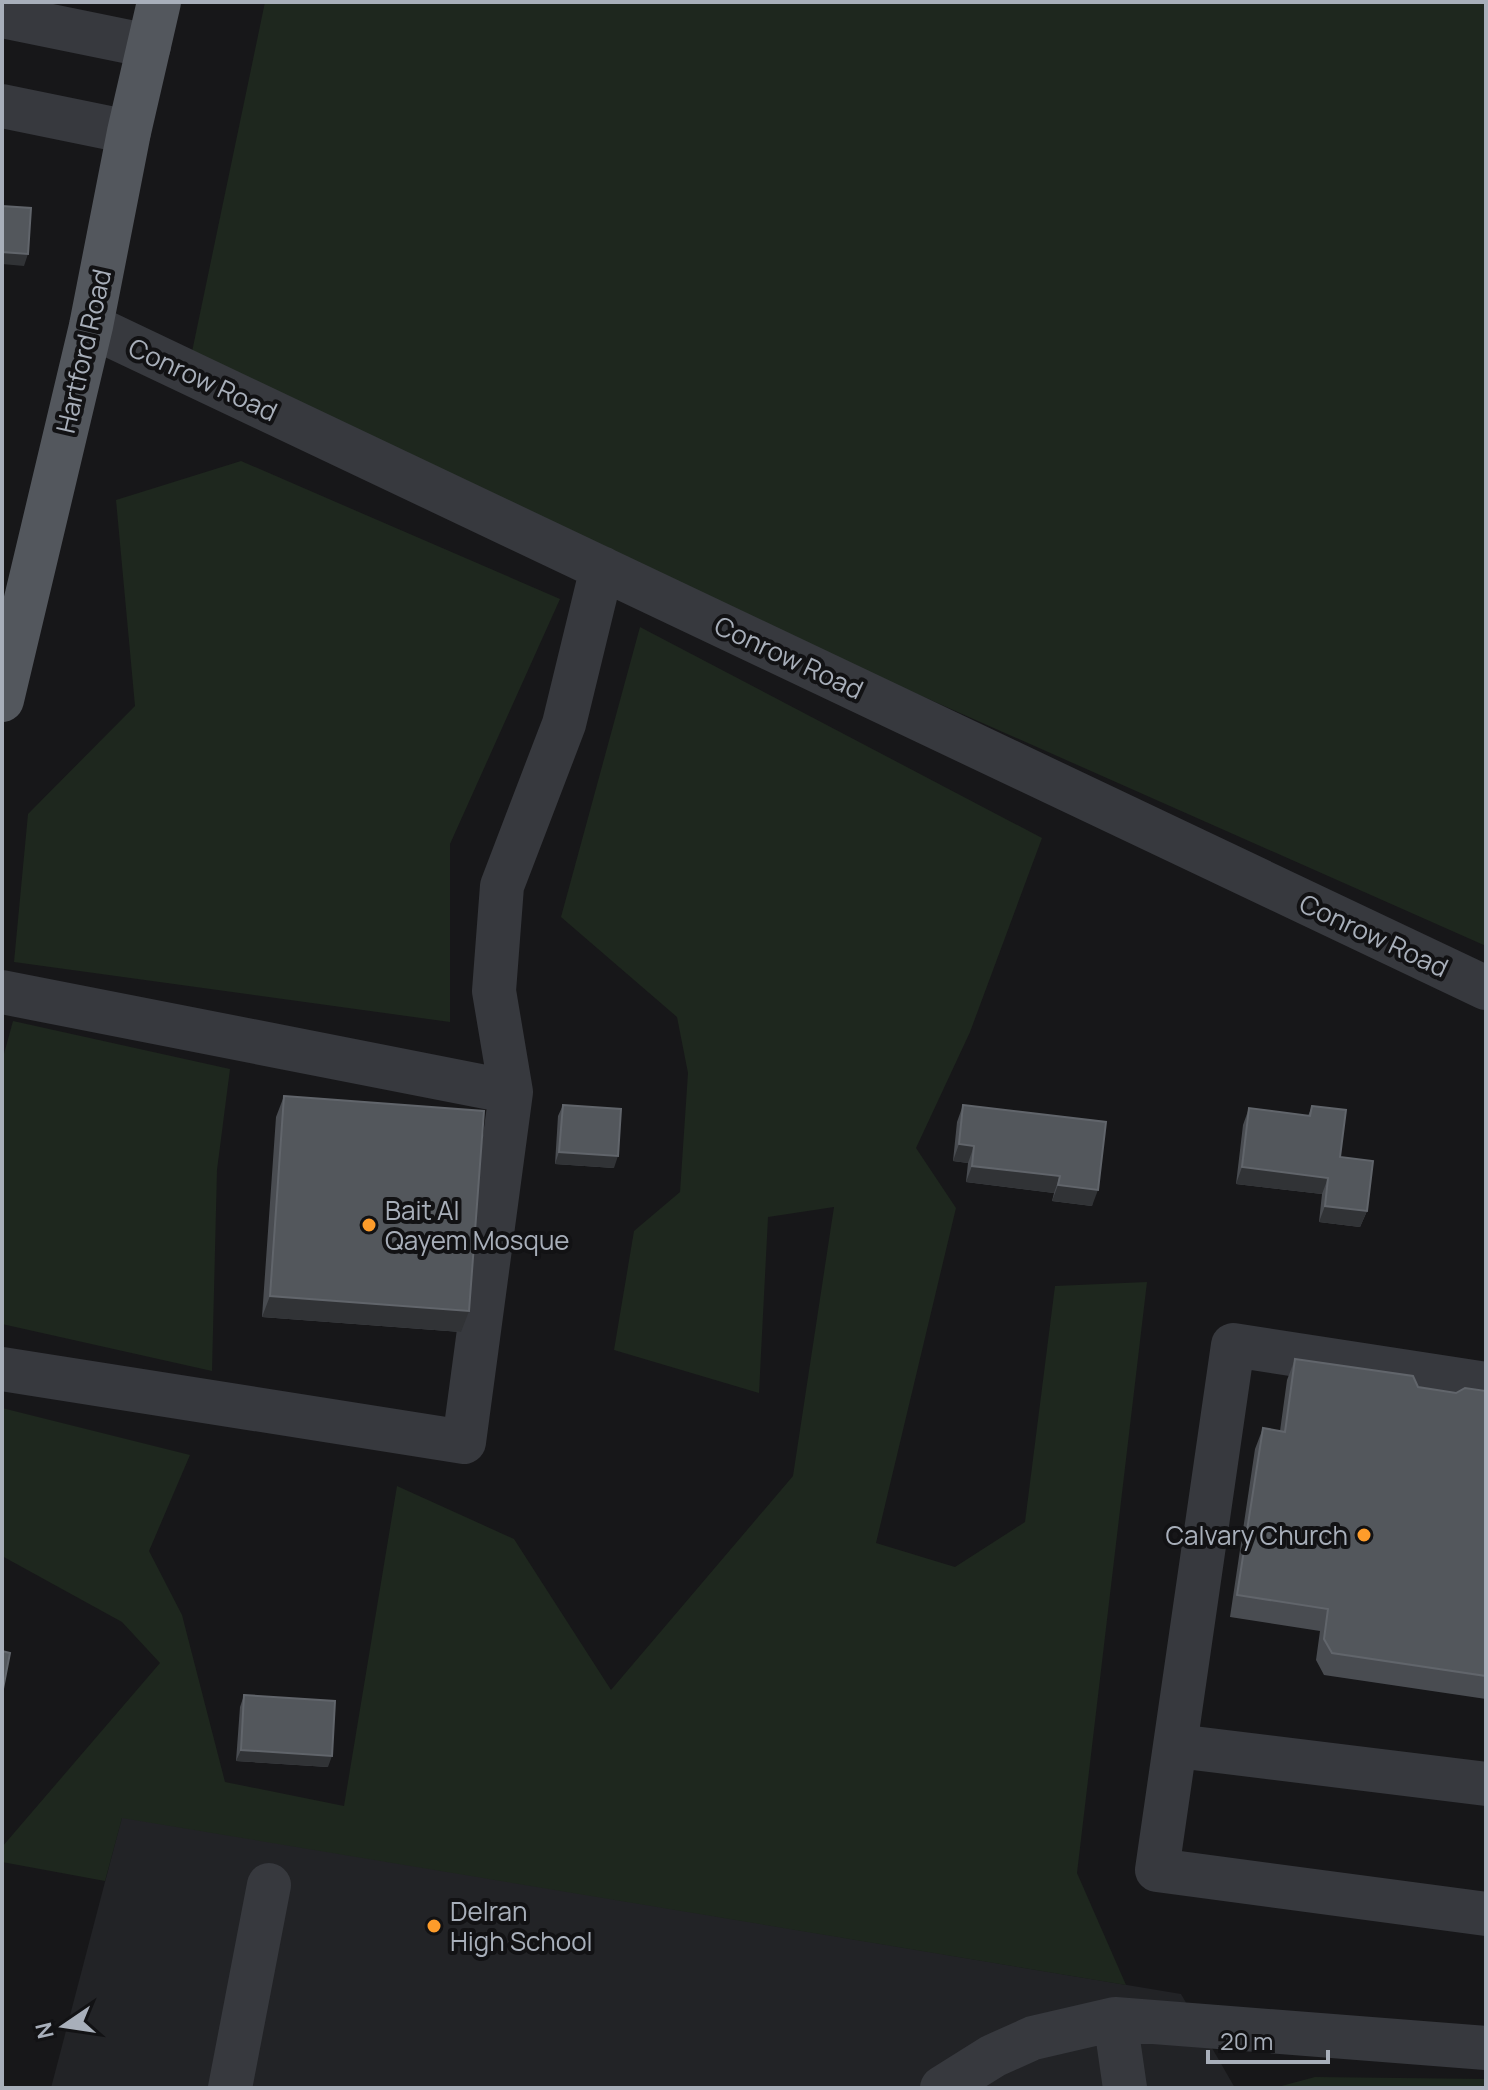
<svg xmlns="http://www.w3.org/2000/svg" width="1488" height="2090" viewBox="0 0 1488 2090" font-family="Manrope,sans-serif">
	<rect width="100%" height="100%" fill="#171719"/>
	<path fill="#222326" d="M 122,1817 L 1181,1994 L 1235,2088 L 51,2088 Z"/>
	<path fill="#1e271e" d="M 265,2 L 1486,2 L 1486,946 L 188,371 Z
		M 241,461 L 560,599 L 450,844 L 450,1022 L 14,962 L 28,814 L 135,706 L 116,500 Z
		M 640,627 L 1042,838 L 970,1032 L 916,1148 L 956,1208 L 876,1543 L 955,1567 L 1025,1522 L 1055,1286 L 1147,1282 L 1077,1873 L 1126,1985 L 122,1818 L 105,1881 L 2,1862 L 2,1847 L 160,1663 L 122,1622 L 2,1556 L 2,1408 L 190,1455 L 149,1551 L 182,1615 L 225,1782 L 344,1806 L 397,1486 L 514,1539 L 611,1690 L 793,1476 L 834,1207 L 768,1217 L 759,1393 L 614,1350 L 634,1231 L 680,1192 L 688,1073 L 677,1017 L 561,917 Z
		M 13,1021 L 230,1069 L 217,1170 L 212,1371 L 2,1324 L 2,1061 Z
		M 1315,2077 L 1486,2079 L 1486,2088 L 1274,2088 Z"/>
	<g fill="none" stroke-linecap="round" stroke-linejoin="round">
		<path stroke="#37393e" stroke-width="44" d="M 2,16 L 149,46
			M 2,106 L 129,132
			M 91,326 L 1486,988
			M 2,992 L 511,1092
			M 2,1369 L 464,1442 L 511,1092 L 494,991 L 502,886 L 564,724 L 602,568
			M 1486,1384 L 1233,1345 L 1157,1870 L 1486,1914
			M 1177,1746 L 1486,1784
			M 1115,2019 L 1125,2088
			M 230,2088 L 269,1885
			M 942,2088 L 993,2056 L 1033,2038 L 1115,2019 L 1486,2048"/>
		<path stroke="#53575d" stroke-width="44" d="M 2,700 L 91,326 L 129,132 L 159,2"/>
	</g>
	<path fill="#494c51" d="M 284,1096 L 461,1332 L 262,1317 L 276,1117 Z
		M 563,1105 L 614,1168 L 555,1164 L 558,1116 Z
		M 963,1105 L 1106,1122 L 1092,1206 L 1052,1201 L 1054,1193 L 966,1182 L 968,1163 L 953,1161 L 957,1122 Z
		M 1312,1106 L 1340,1157 L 1367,1211 L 1360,1227 L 1319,1222 L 1322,1194 L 1236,1184 L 1243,1125 L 1249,1108 L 1308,1116 Z
		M 1295,1359 L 1418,1387 L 1456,1393 L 1486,1391 L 1486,1699 L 1324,1675 L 1316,1660 L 1320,1631 L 1230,1617 L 1255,1449 L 1263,1428 L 1280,1431 L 1287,1380 Z
		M 244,1695 L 328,1767 L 236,1761 L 240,1707 Z"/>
	<path fill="#313336" d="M 2,252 L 28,254 L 24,266 L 2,264 Z
		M 959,1144 L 974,1146 L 968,1163 L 953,1161 Z
		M 559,1152 L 618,1156 L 614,1168 L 555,1164 Z
		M 972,1166 L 1060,1176 L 1054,1193 L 966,1182 Z
		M 1242,1167 L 1328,1178 L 1322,1194 L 1236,1184 Z
		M 1058,1185 L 1098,1190 L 1092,1206 L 1052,1201 Z
		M 1325,1206 L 1367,1211 L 1360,1227 L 1319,1222 Z
		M 270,1296 L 469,1311 L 461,1332 L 262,1317 Z
		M 241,1750 L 332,1756 L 328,1767 L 236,1761 Z"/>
	<path fill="#53575c" stroke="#61656b" stroke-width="2" d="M 2,206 L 31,208 L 28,254 L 2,252 Z
		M 284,1096 L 484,1111 L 469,1311 L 270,1296 Z
		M 563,1105 L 621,1109 L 618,1156 L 559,1152 Z
		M 963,1105 L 1106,1122 L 1098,1190 L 1058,1185 L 1060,1176 L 972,1166 L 974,1146 L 959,1144 Z
		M 1312,1106 L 1346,1110 L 1340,1157 L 1373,1161 L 1367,1211 L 1325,1206 L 1328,1178 L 1242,1167 L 1249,1108 L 1310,1116 Z
		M 1295,1359 L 1413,1376 L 1418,1387 L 1456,1393 L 1465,1388 L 1486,1391 L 1486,1676 L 1332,1653 L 1324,1639 L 1328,1609 L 1237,1595 L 1263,1428 L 1285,1432 Z
		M 2,1651 L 10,1653 L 2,1694 Z
		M 244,1695 L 335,1701 L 332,1756 L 241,1750 Z"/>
	<g fill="#fe9c2a" stroke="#121214" stroke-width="3">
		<circle cx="369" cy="1225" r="8"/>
		<circle cx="1364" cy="1535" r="8"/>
		<circle cx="434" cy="1926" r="8"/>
	</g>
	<g text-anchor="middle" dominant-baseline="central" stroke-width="8" stroke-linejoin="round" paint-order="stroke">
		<g font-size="26" fill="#a8afba" stroke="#121214">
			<text transform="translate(83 351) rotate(-77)">Hartford Road</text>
			<text transform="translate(203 379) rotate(25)">Conrow Road</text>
			<text transform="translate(789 657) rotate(25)">Conrow Road</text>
			<text transform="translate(1374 935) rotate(25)">Conrow Road</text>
		</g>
		<g font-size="26" fill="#a8afba" stroke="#121214" text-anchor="start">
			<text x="385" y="1210">Bait Al<tspan x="385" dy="30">Qayem Mosque</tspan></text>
			<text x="1348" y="1535" text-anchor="end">Calvary Church</text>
			<text x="450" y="1911">Delran<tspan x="450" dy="30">High School</tspan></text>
		</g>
	</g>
	<rect width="1488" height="2090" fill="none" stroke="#a8afba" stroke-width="8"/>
	<g transform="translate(64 2026) rotate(257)" stroke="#121214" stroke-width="6" paint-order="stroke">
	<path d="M0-6L14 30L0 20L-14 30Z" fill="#a8afba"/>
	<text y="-12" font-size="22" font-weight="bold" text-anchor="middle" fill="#a8afba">N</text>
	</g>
	<path d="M1208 2050v12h120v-12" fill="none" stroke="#a8afba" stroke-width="4"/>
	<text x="1220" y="2050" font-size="24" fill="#a8afba" stroke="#121214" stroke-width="6" paint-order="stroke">20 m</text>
</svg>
